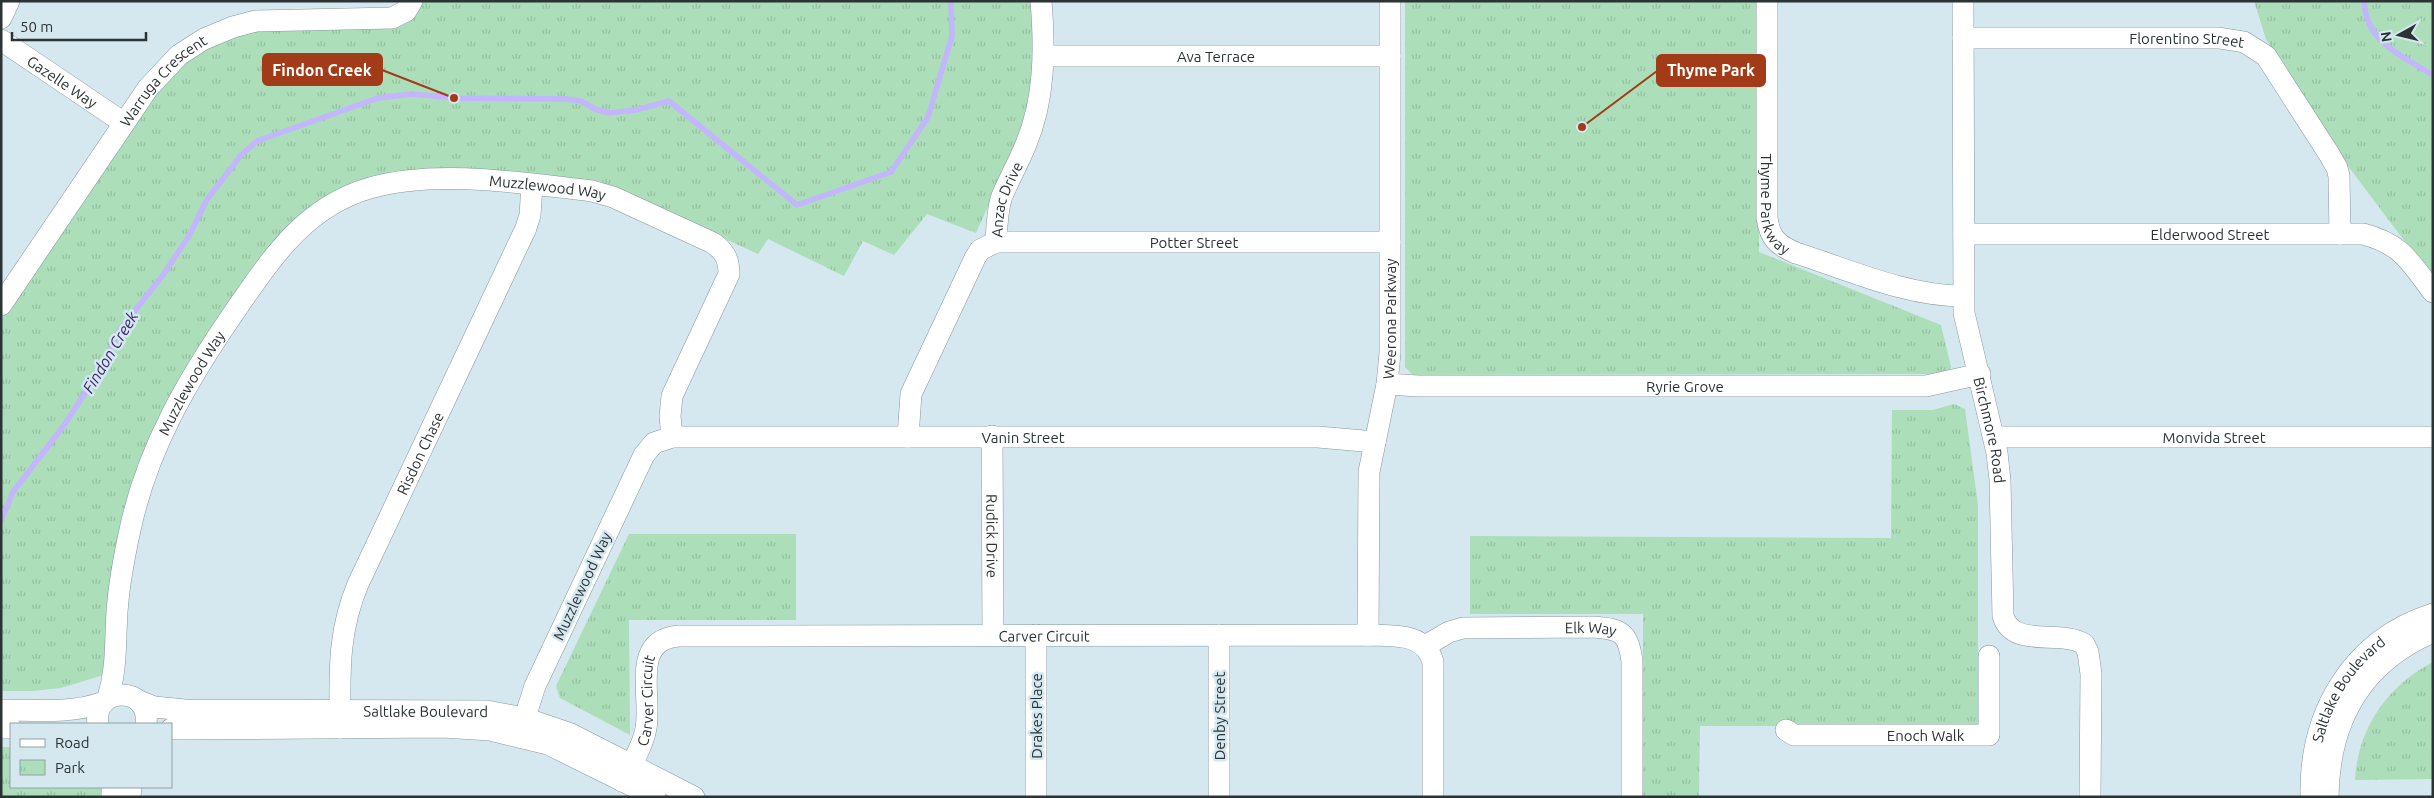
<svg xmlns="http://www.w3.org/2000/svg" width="2434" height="798" viewBox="0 0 2434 798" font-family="Ubuntu,sans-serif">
	<defs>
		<pattern id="park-tufts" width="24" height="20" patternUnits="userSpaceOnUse" patternTransform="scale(1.25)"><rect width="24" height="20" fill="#acdeb9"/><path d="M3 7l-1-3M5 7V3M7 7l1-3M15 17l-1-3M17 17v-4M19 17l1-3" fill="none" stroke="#94bfa0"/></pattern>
	</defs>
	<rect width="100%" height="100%" fill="#d5e8f0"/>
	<path fill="url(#park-tufts)" d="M 421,1 L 1035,1 L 1038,43 L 1028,118 L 976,233 L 927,214 L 894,255 L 863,241 L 844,276 L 768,239 L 758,254 L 599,181 L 431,169 L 319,205 L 148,446 L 107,674 L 61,688 L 33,691 L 1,691 L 1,320 L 178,62 L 231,37 L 264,28 L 308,28 Z
		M 1405,1 L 1759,1 L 1759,252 L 1941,325 L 1951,367 L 1950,370 L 1933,374 L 1413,375 L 1405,367 Z
		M 2254,1 L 2433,1 L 2433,279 L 2342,158 L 2266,39 Z
		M 1954,404 L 1965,409 L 1978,505 L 1978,726 L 1700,726 L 1699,797 L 1643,797 L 1643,614 L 1470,614 L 1470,536 L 1891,538 L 1892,410 L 1933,410 Z
		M 629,534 L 796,534 L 796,620 L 629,620 L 630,735 L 560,698 L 556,686 Z
		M 2433,662 L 2433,779 L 2355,780 C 2358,728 2387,686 2433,662 Z
		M 1,747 L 11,747 L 11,787 L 101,787 L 101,797 L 1,797 Z"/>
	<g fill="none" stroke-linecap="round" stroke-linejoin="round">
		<path stroke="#c3b5fe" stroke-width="5.5" d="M 2364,1 C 2366,43 2401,55 2433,75
			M 1,521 L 13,492 L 65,424 L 99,371 L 118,332 L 163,275 L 189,236 L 206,201 L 241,155 L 257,141 L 378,98 L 412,94 L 454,98 L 566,99 L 581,101 L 595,109 L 609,113 L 636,110 L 669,101 L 797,205 L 891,172 L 928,117 L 952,36 L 951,1"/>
		<defs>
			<g id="minor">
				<path id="s1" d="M 1767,1 L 1767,218 C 1770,238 1777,245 1796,253 C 1850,270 1906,296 1963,296"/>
				<path id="s2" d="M 1963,1 L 1964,313 L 1997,453 L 2000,480 L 2003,616 C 2013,649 2060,629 2084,644 L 2088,652 L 2091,674 L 2090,797"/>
				<path d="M 1,18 L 9,1"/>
				<path id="s3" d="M 1963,38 L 2219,38 L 2244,42 L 2266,56 L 2329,154 L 2337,168 L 2339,176 L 2340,234"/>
				<path id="s4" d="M 1,40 L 124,123"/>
				<path id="s5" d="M 1044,56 L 1390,56"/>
				<path id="s6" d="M 1964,234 L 2363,234 C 2402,244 2410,262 2433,292"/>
				<path id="s7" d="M 996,242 L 1390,242"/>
				<path id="s8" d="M 1,305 L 148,88 L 179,55 L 204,39 L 233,27 L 256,21 L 392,18 L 406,11 L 412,1"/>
				<path id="s9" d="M 1387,384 L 1418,386 L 1926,386 L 1980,374"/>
				<path id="s10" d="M 992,436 L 993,635"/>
				<path id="s11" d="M 672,437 L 1318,437 L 1375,442"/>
				<path id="s12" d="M 908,437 L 911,394 L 975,258 L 980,250 L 996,242 C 997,227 997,210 1002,196 C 1009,179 1019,162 1026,144 C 1045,99 1045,49 1041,1"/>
				<path id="s13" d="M 1994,437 L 2433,437"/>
				<path id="s14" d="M 1368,635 L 1369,472 L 1387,384 L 1390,353 L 1390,1"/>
				<path id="s15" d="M 1425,646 L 1449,632 L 1463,628 L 1593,627 C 1621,629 1628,632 1632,661 L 1632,797"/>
				<path id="s16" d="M 108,698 C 117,668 115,643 117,612 C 119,584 124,557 130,530 C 147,449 188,379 235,311 C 271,259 304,207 370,188 C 437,169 522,183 592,191 L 613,197 L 713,243 C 725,252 729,259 729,274 L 672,396 L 670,416 L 672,437 L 654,443 L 644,455 L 535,686 L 519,736"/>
				<path id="s17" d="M 139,701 L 154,707 L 185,710 L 487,711 L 524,718 L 571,734 L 694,797"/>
				<path d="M 1,710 C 35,710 72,714 104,702"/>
				<path d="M 98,724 C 92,686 151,685 146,724"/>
				<path d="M 1,728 L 11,728"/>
				<path id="s18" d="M 340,728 C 340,675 337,634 358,584 L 526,228 L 530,215 L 532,185"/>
				<path d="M 171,729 L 443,727 L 490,730 L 548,744 L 655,797"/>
				<path id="s19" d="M 1786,730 L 1794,735 L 1989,735 L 1989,656"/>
				<path id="s20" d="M 622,781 C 631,765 643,746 646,728 C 652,694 630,640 679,636 L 1368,635 C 1393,636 1425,632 1433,662 L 1433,797"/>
				<path d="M 112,797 L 112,787"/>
				<path d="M 130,797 L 131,787"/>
				<path d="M 1036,797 L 1036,635"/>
				<path d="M 1219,797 L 1219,635"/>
				<path id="s21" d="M 2311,797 C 2309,714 2351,640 2433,614"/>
				<path d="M 2328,797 C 2329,720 2361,663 2433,632"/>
			</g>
		</defs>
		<use href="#minor" stroke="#85979e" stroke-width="22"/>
		<use href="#minor" stroke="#fff" stroke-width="21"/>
	</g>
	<g text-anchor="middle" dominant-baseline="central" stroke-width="5" stroke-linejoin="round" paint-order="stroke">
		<g font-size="15" fill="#2b3335" stroke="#d5e8f0">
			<text stroke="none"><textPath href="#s3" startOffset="224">Florentino Street</textPath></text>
			<text stroke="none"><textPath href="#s5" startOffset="172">Ava Terrace</textPath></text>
			<text stroke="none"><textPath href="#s4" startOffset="74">Gazelle Way</textPath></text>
			<text stroke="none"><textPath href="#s8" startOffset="278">Warruga Crescent</textPath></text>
			<text stroke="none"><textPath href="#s16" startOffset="780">Muzzlewood Way</textPath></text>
			<text stroke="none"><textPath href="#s12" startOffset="265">Anzac Drive</textPath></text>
			<text stroke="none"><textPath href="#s1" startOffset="205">Thyme Parkway</textPath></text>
			<text stroke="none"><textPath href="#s6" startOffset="246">Elderwood Street</textPath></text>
			<text stroke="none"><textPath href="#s7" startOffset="198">Potter Street</textPath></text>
			<text stroke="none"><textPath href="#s14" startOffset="318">Weerona Parkway</textPath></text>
			<text stroke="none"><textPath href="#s16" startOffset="330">Muzzlewood Way</textPath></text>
			<text stroke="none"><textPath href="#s9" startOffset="298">Ryrie Grove</textPath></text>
			<text stroke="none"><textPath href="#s2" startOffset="432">Birchmore Road</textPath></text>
			<text stroke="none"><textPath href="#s11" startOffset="351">Vanin Street</textPath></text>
			<text stroke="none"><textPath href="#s13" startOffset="220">Monvida Street</textPath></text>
			<text stroke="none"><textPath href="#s18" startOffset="291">Risdon Chase</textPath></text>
			<text stroke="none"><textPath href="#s10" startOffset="100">Rudick Drive</textPath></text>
			<text transform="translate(582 586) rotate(-65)">Muzzlewood Way</text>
			<text stroke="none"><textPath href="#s15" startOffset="170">Elk Way</textPath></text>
			<text stroke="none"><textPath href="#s20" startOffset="534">Carver Circuit</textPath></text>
			<text stroke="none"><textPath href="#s21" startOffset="118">Saltlake Boulevard</textPath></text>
			<text stroke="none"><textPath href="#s20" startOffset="86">Carver Circuit</textPath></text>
			<text stroke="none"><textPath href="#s17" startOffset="288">Saltlake Boulevard</textPath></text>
			<text transform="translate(1036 716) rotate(-90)">Drakes Place</text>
			<text transform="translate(1219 716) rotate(-90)">Denby Street</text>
			<text stroke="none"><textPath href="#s19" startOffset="141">Enoch Walk</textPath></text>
		</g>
		<g font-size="16" font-style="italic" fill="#3e2476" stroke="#d5e8f0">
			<text transform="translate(110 352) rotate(-59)">Findon Creek</text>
		</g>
	</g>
	<path fill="none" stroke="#a23b18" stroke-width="2" d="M454 98L382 70M1582 127L1657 71"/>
	<g fill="#a23b18" stroke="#d5e8f0" stroke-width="2">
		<circle cx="454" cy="98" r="5"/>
		<circle cx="1582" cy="127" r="5"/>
	</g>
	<g fill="#a23b18" stroke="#a23b18" stroke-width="2">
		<rect x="263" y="54" width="119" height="31" rx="5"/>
		<rect x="1657" y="55" width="108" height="31" rx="5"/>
	</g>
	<g font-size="16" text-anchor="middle" font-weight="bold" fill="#fff">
		<text x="322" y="76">Findon Creek</text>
		<text x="1711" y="76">Thyme Park</text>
	</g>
	<rect width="2434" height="798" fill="none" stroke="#2b3335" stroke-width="5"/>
	<rect x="10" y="723" width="162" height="65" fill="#d5e8f0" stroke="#91a0a5"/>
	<rect x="20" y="739" width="25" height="8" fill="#ffffff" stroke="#91a0a5"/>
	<text x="55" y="748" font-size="15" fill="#2b3335">Road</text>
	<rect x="20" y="760" width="25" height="15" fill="url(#park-tufts)" stroke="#91a0a5"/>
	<text x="55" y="773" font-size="15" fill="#2b3335">Park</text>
	<g transform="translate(2399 35) rotate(262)" stroke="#d5e8f0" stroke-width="4" paint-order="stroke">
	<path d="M0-4L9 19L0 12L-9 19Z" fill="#2b3335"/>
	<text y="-8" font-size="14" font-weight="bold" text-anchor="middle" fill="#2b3335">N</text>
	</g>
	<path d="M12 32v8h134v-8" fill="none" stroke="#2b3335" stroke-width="2.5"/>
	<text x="20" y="32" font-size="15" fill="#2b3335" stroke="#d5e8f0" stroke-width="4" paint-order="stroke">50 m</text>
</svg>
